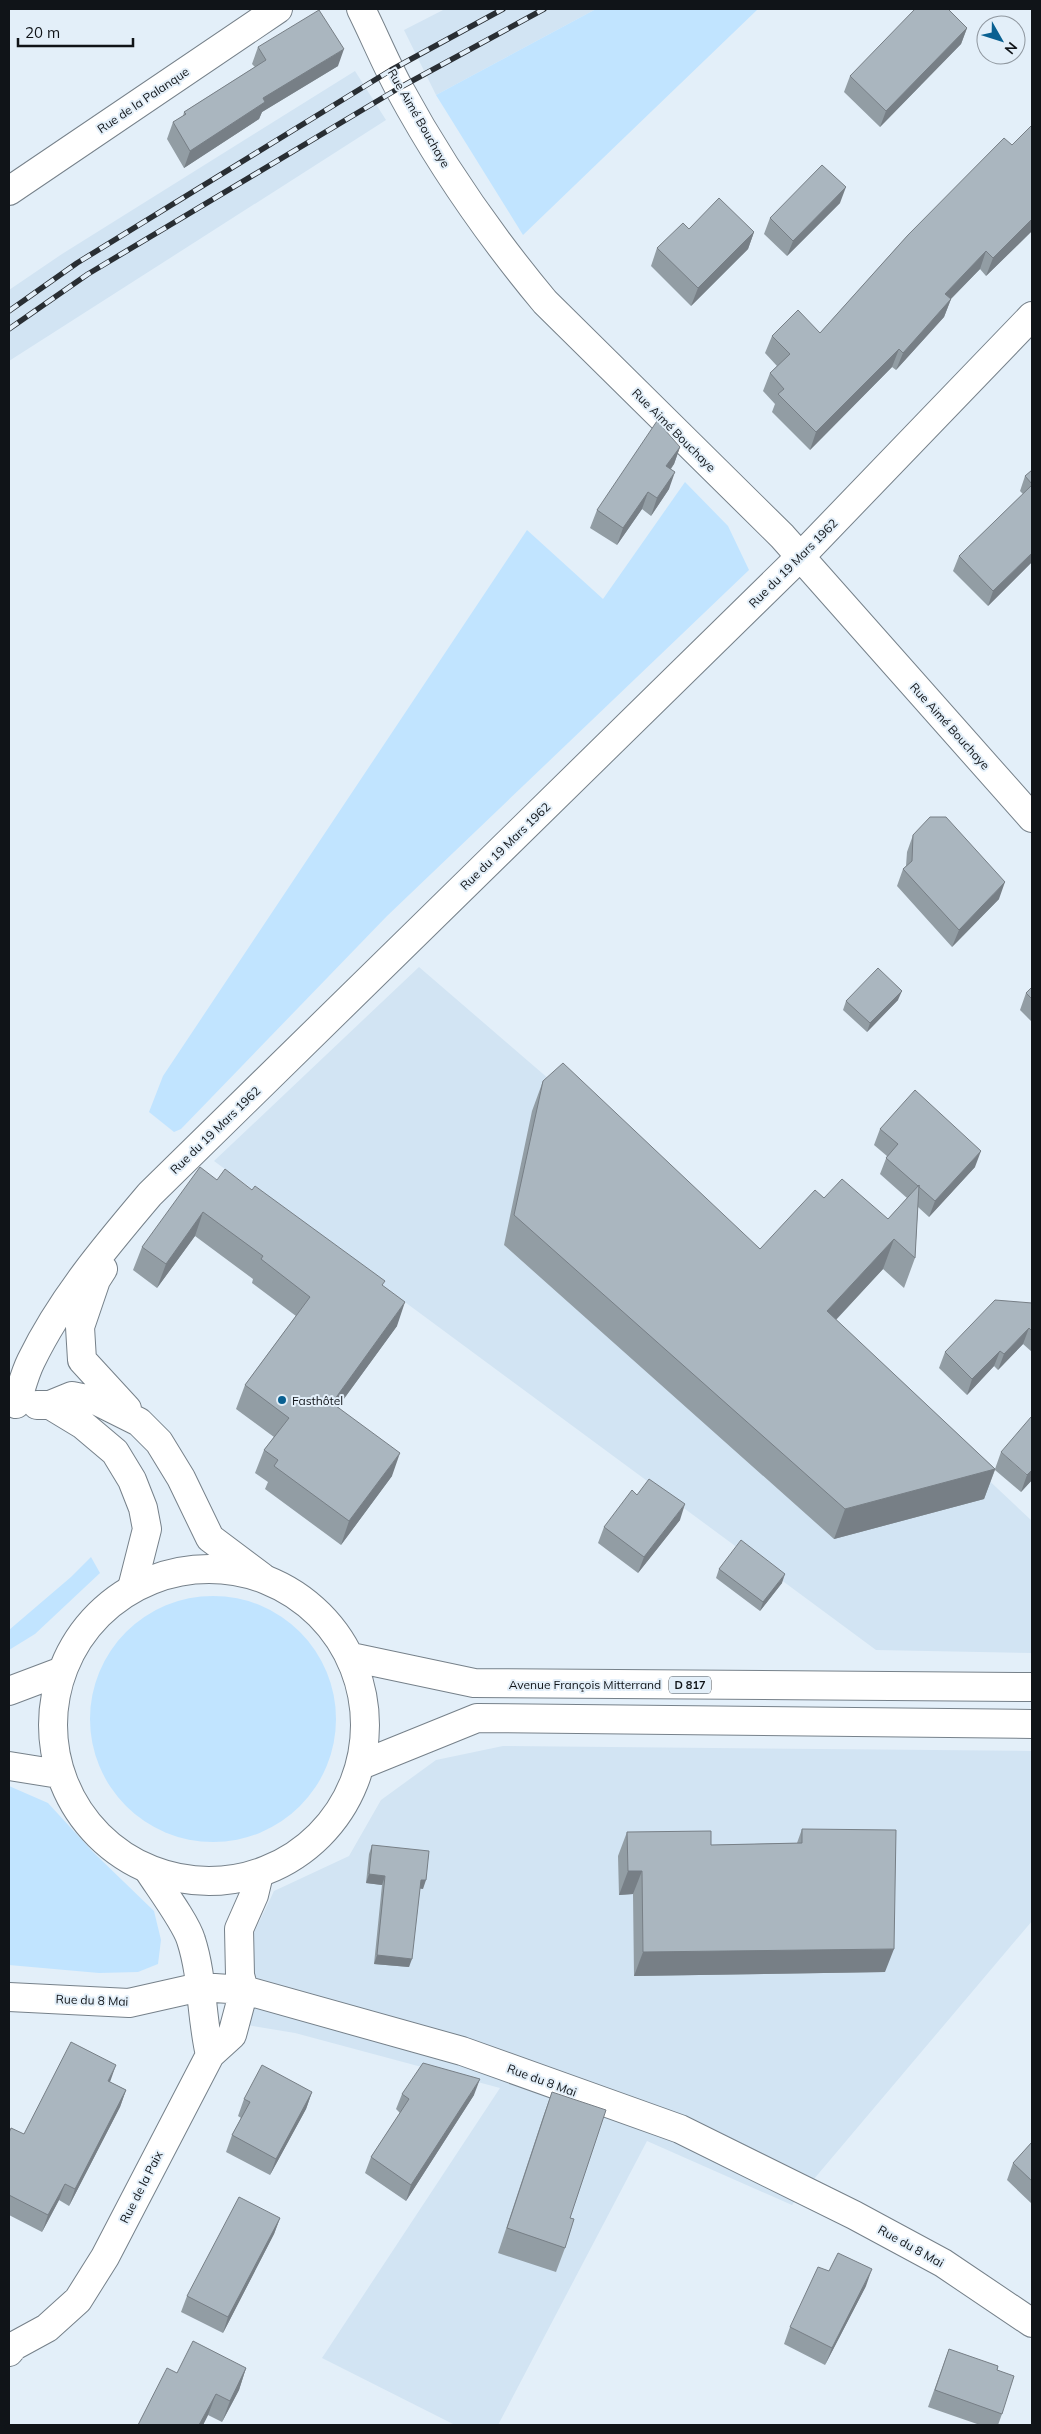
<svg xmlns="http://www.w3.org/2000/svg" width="1041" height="2434" viewBox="0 0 1041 2434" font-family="Mulish,sans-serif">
	<rect width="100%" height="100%" fill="#e3eff9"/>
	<path fill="#d2e4f3" d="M 445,9 L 596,9 L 436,95 L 404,30 Z
		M 355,71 L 386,120 L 9,361 L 9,290 L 62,254 Z
		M 419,967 L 702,1211 L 1032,1521 L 1032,1653 L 876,1650 L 214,1161 Z
		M 503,1746 L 1032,1751 L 1032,1921 L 792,2205 L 647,2141 L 498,2425 L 455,2425 L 322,2358 L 500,2088 L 295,2033 L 235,2023 L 250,1941 L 274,1891 L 349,1856 L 381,1800 L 436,1760 Z"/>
	<path fill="#c1e4ff" d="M 596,9 L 758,9 L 523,235 L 436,95 Z
		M 685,482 L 728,526 L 749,570 L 387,916 L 181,1129 L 174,1132 L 149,1112 L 163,1076 L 527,530 L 603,599 Z
		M 91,1557 L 100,1573 L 35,1634 L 9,1650 L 9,1630 L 71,1577 Z
		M90 1719a123 123 0 1 1 246 0a123 123 0 1 1-246 0Z
		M 9,1786 L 48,1803 L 93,1852 L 154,1911 L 161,1940 L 158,1964 L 138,1972 L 99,1973 L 9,1965 Z"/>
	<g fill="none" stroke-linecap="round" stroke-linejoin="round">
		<defs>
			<path id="street" d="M 361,9 C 374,35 385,62 399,88 C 440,164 490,236 545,302 L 782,536 L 1032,818
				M 9,191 L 278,9
				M 103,1269 L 96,1280 L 80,1327 L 82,1360 L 127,1409
				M 16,1404 C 21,1390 24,1375 31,1361 C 61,1299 106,1246 150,1194 L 801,556 L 1032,316
				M 37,1405 L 50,1405 L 83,1425 L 115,1452 L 132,1480 L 143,1508 L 147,1529 L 132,1588
				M 50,1405 L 72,1396 L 97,1401 L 139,1422 L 159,1442 L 181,1478 L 210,1538 L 262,1577
				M 9,1997 L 129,2003 L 200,1987 L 244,1990 L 462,2051 L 680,2129 L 854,2215 L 943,2263 L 1032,2323
				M 210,2055 L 232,2035 L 244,1990 L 240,1975 L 239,1929 L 254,1895 L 259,1874
				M 9,2352 L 14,2346 L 47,2328 L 78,2300 L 105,2257 L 210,2055 C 201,2017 203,1977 191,1940 C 186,1923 160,1888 149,1871"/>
			<path id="primary" d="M53 1725a156 156 0 1 1 312 0a156 156 0 1 1-312 0Z
				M 351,1657 L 474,1683 L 1032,1687
				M 9,1691 L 62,1671
				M 361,1765 L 477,1718 L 1032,1724
				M 9,1766 L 59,1774"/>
		</defs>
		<use href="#street" stroke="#76818a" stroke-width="30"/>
		<use href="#primary" stroke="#76818a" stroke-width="30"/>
		<use href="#street" stroke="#fff" stroke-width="28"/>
		<use href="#primary" stroke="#fff" stroke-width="28"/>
		<defs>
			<path id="rail" d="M 9,311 L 77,263 L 391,70 L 503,9
				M 9,329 L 88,274 L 399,88 L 544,9"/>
		</defs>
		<use href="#rail" stroke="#292e33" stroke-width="5.5"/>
		<use href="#rail" stroke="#e3eff9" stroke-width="4" stroke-dasharray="11" stroke-linecap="butt"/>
	</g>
	<path fill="#929da4" d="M 967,28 L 961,44 L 880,127 L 844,92 L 850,76 Z
		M 258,47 L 338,66 L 262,112 L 259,119 L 184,168 L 167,139 L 173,122 L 183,116 L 184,112 L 255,67 L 252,64 Z
		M 840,203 L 787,256 L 764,234 L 770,218 Z
		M 689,229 L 754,232 L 748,249 L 691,306 L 651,266 L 657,248 Z
		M 1032,231 L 986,276 L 980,269 L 951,299 L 944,317 L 896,370 L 892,367 L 810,450 L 772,412 L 775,404 L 763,391 L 770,373 L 777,366 L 765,353 L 772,336 L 820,333 L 908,235 Z
		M 680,447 L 674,464 L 671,469 L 669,489 L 651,516 L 642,509 L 617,545 L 590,528 L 597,510 Z
		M 1032,470 L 1032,562 L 988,606 L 953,571 L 959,556 L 1023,494 L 1020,491 L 1025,476 Z
		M 913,835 L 999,899 L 952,947 L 897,886 L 903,869 L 906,866 L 907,852 Z
		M 1032,987 L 1032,1022 L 1020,1010 L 1026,993 Z
		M 898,1000 L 867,1032 L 843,1010 L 846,1001 Z
		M 543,1081 L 760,1249 L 824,1198 L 888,1219 L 907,1198 L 880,1174 L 887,1156 L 874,1145 L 880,1129 L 975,1167 L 929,1217 L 918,1207 L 915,1258 L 904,1288 L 883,1269 L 836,1320 L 995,1469 L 1001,1452 L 1032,1480 L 1021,1492 L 995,1470 L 984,1499 L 834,1539 L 504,1245 L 532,1111 Z
		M 217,1180 L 383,1286 L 397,1326 L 338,1407 L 392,1476 L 341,1545 L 265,1489 L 268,1482 L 255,1473 L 264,1450 L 274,1437 L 236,1409 L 245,1385 L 296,1316 L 252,1283 L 253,1279 L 195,1236 L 157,1288 L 133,1270 L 142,1247 Z
		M 1032,1303 L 1032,1352 L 1023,1344 L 998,1370 L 994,1366 L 967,1395 L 939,1368 L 945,1352 Z
		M 637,1495 L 680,1520 L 638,1573 L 598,1543 L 604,1527 Z
		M 719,1569 L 782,1583 L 760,1611 L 716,1578 Z
		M 802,1829 L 885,1972 L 634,1976 L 633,1894 L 619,1895 L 618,1856 L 627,1832 L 711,1845 L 797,1843 Z
		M 372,1845 L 423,1889 L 420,1888 L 409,1967 L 374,1964 L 382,1885 L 366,1883 L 369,1854 Z
		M 110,2082 L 126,2090 L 120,2107 L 69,2206 L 59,2200 L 42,2232 L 9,2215 L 9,2133 L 24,2134 Z
		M 312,2092 L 306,2109 L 270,2175 L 226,2152 L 232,2135 L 241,2118 L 238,2116 L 244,2099 Z
		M 552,2092 L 570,2218 L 565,2248 L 556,2272 L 498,2253 L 543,2117 Z
		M 402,2094 L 474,2095 L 406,2201 L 365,2173 L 371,2157 L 400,2113 L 396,2109 Z
		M 1032,2142 L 1032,2204 L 1007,2180 L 1013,2163 Z
		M 280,2218 L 274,2234 L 223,2333 L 181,2312 L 187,2296 Z
		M 866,2286 L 825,2365 L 784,2344 L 790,2327 Z
		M 949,2349 L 997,2370 L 1002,2414 L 998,2425 L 980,2425 L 928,2407 Z
		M 246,2368 L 239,2390 L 222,2422 L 208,2415 L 203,2425 L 138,2425 L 177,2373 Z"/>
	<path fill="#777f86" d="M 967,28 L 961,44 L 880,127 L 886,111 Z
		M 344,49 L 338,66 L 262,112 L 259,119 L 184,168 L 190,151 L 263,98 Z
		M 846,187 L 840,203 L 787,256 L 793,241 Z
		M 1032,219 L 1032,231 L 986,276 L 993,258 Z
		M 754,232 L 748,249 L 691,306 L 698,288 Z
		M 986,251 L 980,269 L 938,312 L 945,294 Z
		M 951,299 L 944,317 L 896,370 L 903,353 Z
		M 899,349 L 892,367 L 810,450 L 816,432 Z
		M 680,447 L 674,464 L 660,483 L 666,466 Z
		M 675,472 L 669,489 L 651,516 L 657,498 Z
		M 648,492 L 642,509 L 617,545 L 623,528 Z
		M 1032,553 L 1032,562 L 988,606 L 993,591 Z
		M 1005,882 L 999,899 L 952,947 L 959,930 Z
		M 902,991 L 898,1000 L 867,1032 L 870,1023 Z
		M 981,1151 L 975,1167 L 929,1217 L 935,1201 Z
		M 203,1212 L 195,1236 L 157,1288 L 166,1264 Z
		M 894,1239 L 883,1269 L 816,1341 L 827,1311 Z
		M 405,1302 L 397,1326 L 324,1426 L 332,1403 Z
		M 1029,1328 L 1023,1344 L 998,1370 L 1004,1354 Z
		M 1000,1351 L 994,1366 L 967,1395 L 972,1379 Z
		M 400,1453 L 392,1476 L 341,1545 L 349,1521 Z
		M 995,1469 L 984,1499 L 834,1539 L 845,1509 Z
		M 1032,1470 L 1032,1480 L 1021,1492 L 1027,1475 Z
		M 685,1504 L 680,1520 L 638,1573 L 644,1557 Z
		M 785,1574 L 782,1583 L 760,1611 L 763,1602 Z
		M 628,1871 L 642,1871 L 633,1894 L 619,1895 Z
		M 369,1874 L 385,1876 L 382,1885 L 366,1883 Z
		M 421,1880 L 426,1880 L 423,1889 L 417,1888 Z
		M 894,1949 L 885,1972 L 634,1976 L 643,1952 Z
		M 377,1955 L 412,1959 L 409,1967 L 374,1964 Z
		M 116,2065 L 110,2082 L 102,2098 L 108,2081 Z
		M 480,2079 L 474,2095 L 406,2201 L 411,2185 Z
		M 126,2090 L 120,2107 L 69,2206 L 75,2189 Z
		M 312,2092 L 306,2109 L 270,2175 L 276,2159 Z
		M 65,2184 L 59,2200 L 42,2232 L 48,2215 Z
		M 280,2218 L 274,2234 L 223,2333 L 228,2317 Z
		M 872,2269 L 866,2286 L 825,2365 L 832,2348 Z
		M 246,2368 L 239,2390 L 222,2422 L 230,2401 Z
		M 216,2394 L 208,2415 L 203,2425 L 199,2425 Z"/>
	<path fill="#aab6bf" stroke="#777f86" d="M 915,9 L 948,9 L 967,28 L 886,111 L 850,76 Z
		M 319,10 L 344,49 L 263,98 L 265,102 L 190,151 L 173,122 L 186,114 L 184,112 L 266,60 L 258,47 Z
		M 1032,125 L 1032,219 L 993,258 L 986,251 L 945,294 L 951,299 L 903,353 L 899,349 L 816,432 L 778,394 L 784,389 L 770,373 L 790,354 L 772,336 L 798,310 L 820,333 L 908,235 L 1004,138 L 1012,145 Z
		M 822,165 L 846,187 L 793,241 L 770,218 Z
		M 719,198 L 754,232 L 698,288 L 657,248 L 683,223 L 689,229 Z
		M 657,421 L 680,447 L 666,466 L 675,472 L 657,498 L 648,492 L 623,528 L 597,510 Z
		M 1032,470 L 1032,484 L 1025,476 Z
		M 1032,485 L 1032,553 L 993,591 L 959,556 Z
		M 930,817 L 946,817 L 1005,882 L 959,930 L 903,869 L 912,861 L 913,835 Z
		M 878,968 L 902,991 L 870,1023 L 846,1001 Z
		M 1032,987 L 1032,999 L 1026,993 Z
		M 563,1063 L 760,1249 L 815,1190 L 824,1198 L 842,1179 L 888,1219 L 919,1185 L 915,1258 L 894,1239 L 827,1311 L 995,1469 L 845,1509 L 514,1215 L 543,1081 Z
		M 915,1090 L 981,1151 L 935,1201 L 919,1187 L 919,1185 L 918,1186 L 886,1158 L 898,1144 L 880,1129 Z
		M 200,1167 L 217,1180 L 225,1169 L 252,1190 L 255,1186 L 385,1281 L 382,1285 L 405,1302 L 332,1403 L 400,1453 L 349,1521 L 274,1466 L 278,1460 L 264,1450 L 289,1418 L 245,1385 L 310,1297 L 261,1259 L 263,1256 L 203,1212 L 166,1264 L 142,1247 Z
		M 995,1300 L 1032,1303 L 1032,1331 L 1029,1328 L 1004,1354 L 1000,1351 L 972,1379 L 945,1352 Z
		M 1031,1417 L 1032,1418 L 1032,1470 L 1027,1475 L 1001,1452 Z
		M 649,1479 L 685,1504 L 644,1557 L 604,1527 L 632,1490 L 637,1495 Z
		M 741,1540 L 785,1574 L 763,1602 L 719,1569 Z
		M 802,1829 L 896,1830 L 894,1949 L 643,1952 L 642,1871 L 628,1871 L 627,1832 L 711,1831 L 711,1845 L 802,1843 Z
		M 372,1845 L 429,1851 L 426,1880 L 421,1880 L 412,1959 L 377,1955 L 385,1876 L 369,1874 Z
		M 71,2042 L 116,2065 L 108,2081 L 126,2090 L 75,2189 L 65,2184 L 48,2215 L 9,2195 L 9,2133 L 11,2128 L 24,2134 Z
		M 423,2063 L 480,2079 L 411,2185 L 371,2157 L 409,2099 L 402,2094 Z
		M 262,2065 L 312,2092 L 276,2159 L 232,2135 L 250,2102 L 244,2099 Z
		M 552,2092 L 606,2110 L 570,2218 L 574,2219 L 565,2248 L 507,2228 Z
		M 1032,2142 L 1032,2181 L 1013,2163 Z
		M 239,2197 L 280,2218 L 228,2317 L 187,2296 Z
		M 838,2253 L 872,2269 L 832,2348 L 790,2327 L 818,2267 L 829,2271 Z
		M 193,2341 L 246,2368 L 230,2401 L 216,2394 L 199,2425 L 138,2425 L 167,2368 L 177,2373 Z
		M 949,2349 L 998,2366 L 997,2370 L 1014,2376 L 1002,2414 L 935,2390 Z"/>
	<circle fill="#096091" stroke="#e3eff9" stroke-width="2" cx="282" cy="1400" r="5"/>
	<g text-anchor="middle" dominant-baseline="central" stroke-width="4" stroke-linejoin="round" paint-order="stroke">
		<rect fill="#e3eff9" stroke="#4f565c" stroke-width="1" x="669" y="1676.5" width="42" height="17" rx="4"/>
		<g font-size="11" font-weight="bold" fill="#101418">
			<text x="690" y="1685">D 817</text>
		</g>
		<g font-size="12" fill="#101418" stroke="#e3eff9">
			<text transform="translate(143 100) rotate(-34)">Rue de la Palanque</text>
			<text transform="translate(419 118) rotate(60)">Rue Aimé Bouchaye</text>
			<text transform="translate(674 430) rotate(45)">Rue Aimé Bouchaye</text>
			<text transform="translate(793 563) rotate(-45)">Rue du 19 Mars 1962</text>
			<text transform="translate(950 726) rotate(48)">Rue Aimé Bouchaye</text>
			<text transform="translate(505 846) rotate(-44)">Rue du 19 Mars 1962</text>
			<text transform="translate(215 1130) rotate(-44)">Rue du 19 Mars 1962</text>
			<text x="585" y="1684">Avenue François Mitterrand</text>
			<text transform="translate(92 2000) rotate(2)">Rue du 8 Mai</text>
			<text transform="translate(542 2080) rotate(20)">Rue du 8 Mai</text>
			<text transform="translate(141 2187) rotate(-63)">Rue de la Paix</text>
			<text transform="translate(911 2246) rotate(29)">Rue du 8 Mai</text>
		</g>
		<g font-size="12" fill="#101418" stroke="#e3eff9" text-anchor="start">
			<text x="292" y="1400">Fasthôtel</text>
		</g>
	</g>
	<rect width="1041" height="2434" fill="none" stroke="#101418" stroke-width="20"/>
	<g transform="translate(1001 40) rotate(129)"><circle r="24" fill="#e3eff9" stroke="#8f979f"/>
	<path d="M0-4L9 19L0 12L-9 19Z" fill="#096091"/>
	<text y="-8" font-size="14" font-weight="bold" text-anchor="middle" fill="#101418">N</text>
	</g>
	<path d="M18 38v8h115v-8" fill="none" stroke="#101418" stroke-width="2.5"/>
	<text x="25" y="38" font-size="15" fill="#101418" stroke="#e3eff9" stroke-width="4" paint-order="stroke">20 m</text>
</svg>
